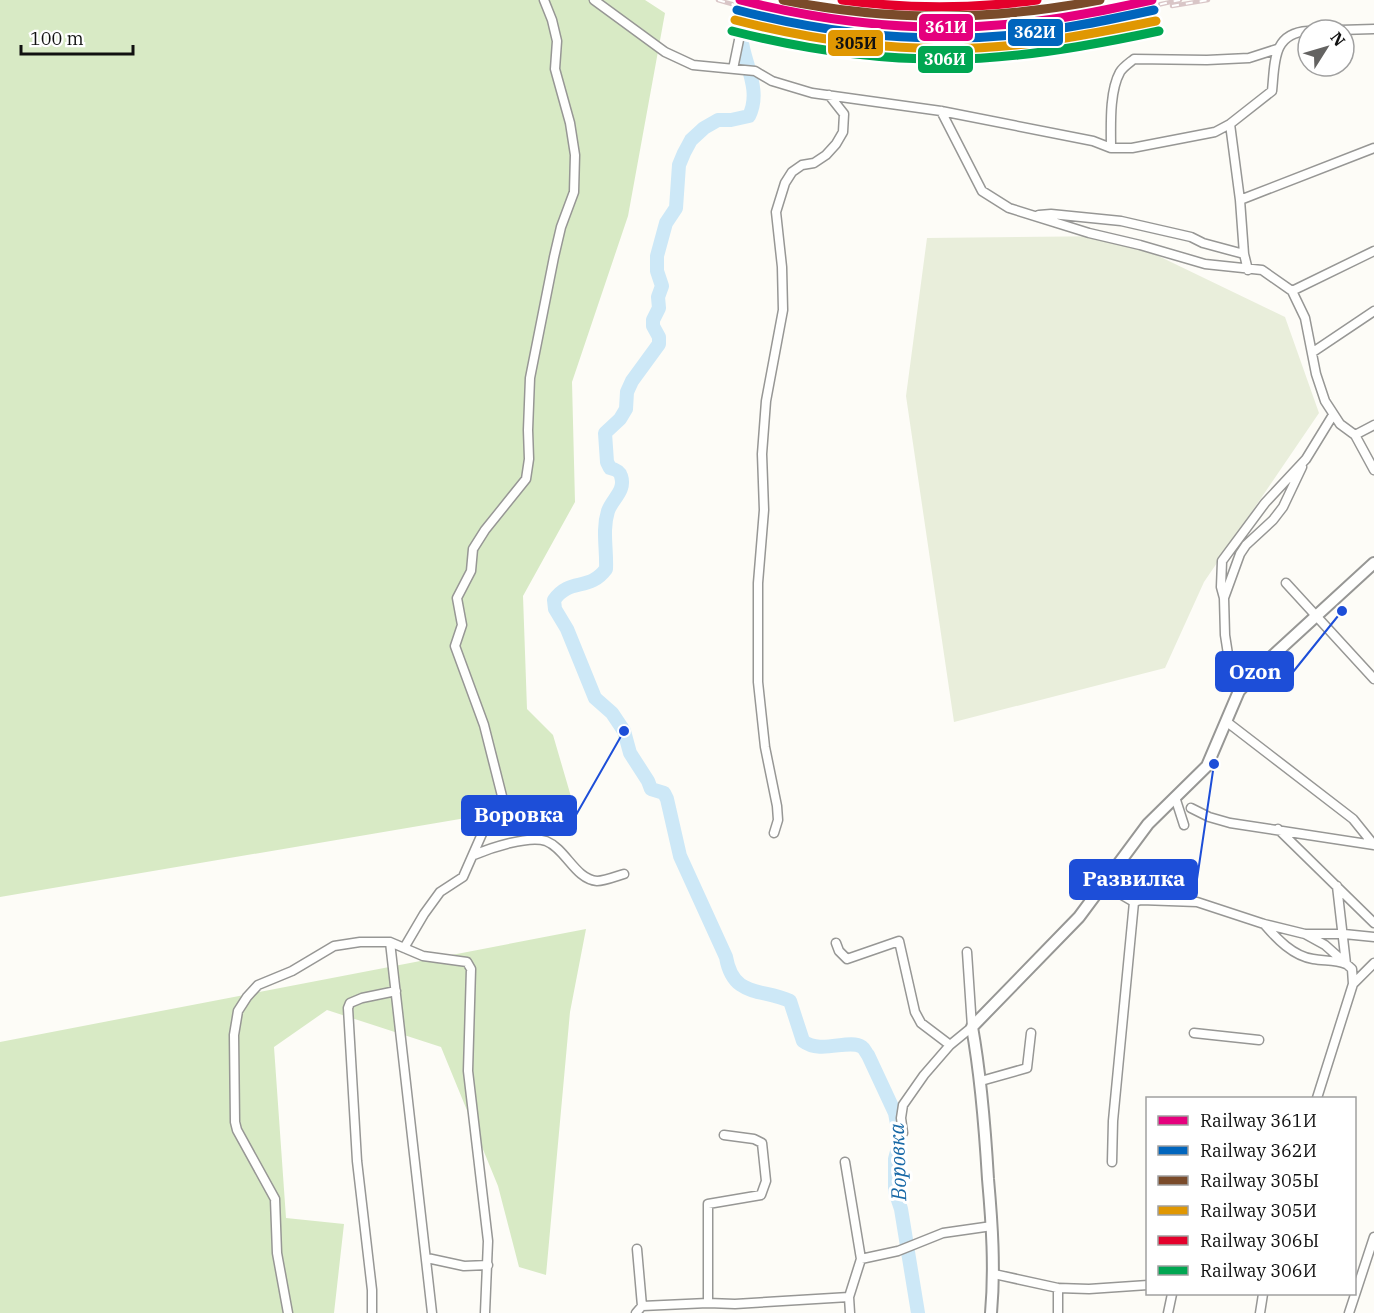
<svg xmlns="http://www.w3.org/2000/svg" width="1374" height="1313" viewBox="0 0 1374 1313" font-family="'IBM Plex Serif',serif">
	<rect width="100%" height="100%" fill="#fdfcf7"/>
	<path fill="#d8eac5" d="M 0,0 L 645,0 L 665,13 L 628,216 L 572,382 L 575,502 L 523,596 L 527,709 L 553,735 L 572,800 L 0,897 Z
		M 586,929 L 570,1012 L 546,1275 L 519,1267 L 498,1186 L 441,1047 L 327,1010 L 274,1047 L 286,1218 L 344,1224 L 334,1313 L 0,1313 L 0,1042 Z"/>
	<path fill="#e9eedb" d="M 1117,236 L 1285,317 L 1319,413 L 1204,582 L 1165,668 L 954,722 L 906,396 L 927,238 Z"/>
	<g fill="none" stroke-linecap="round" stroke-linejoin="round">
		<path stroke="#cde8f7" stroke-width="14" d="M 747,14 C 745,21 740,30 741,37 C 744,64 762,90 749,116 L 731,120 L 718,120 L 704,128 L 691,140 L 684,153 L 679,165 L 676,208 L 666,223 L 657,256 L 657,271 L 662,286 L 658,297 L 659,308 L 653,320 L 653,326 L 659,337 L 659,344 L 632,381 L 627,392 L 626,409 L 620,419 L 605,433 L 607,462 L 610,468 C 614,469 620,471 621,476 C 626,491 612,499 608,511 C 602,530 607,550 606,569 C 589,592 570,577 554,600 L 555,609 L 567,629 L 595,698 L 612,713 L 624,731 L 630,753 L 648,781 L 651,789 L 664,793 L 667,799 L 680,856 L 726,957 C 733,998 761,988 790,1001 L 803,1041 C 821,1055 849,1038 862,1047 C 865,1049 866,1053 868,1055 L 895,1113 L 900,1140 L 895,1159 L 895,1191 L 901,1209 L 918,1313"/>
		<path stroke="#dad9d4" stroke-width="8" stroke-dasharray="8 4" stroke-linecap="butt" d="M 740,35 L 749,0"/>
		<defs>
			<path id="minor" d="M 594,0 L 665,52 L 693,65 L 755,71 L 772,81 L 812,93 L 941,111 L 1093,141 L 1111,148 L 1132,148 L 1215,132 L 1230,124 L 1272,91 C 1275,63 1272,33 1308,31
				M 1340,30 L 1374,29
				M 733,69 L 740,35
				M 941,111 L 982,191 L 1009,208 L 1089,233 L 1140,245 L 1205,264 L 1262,270 L 1292,291 L 1305,318 L 1316,374 L 1325,401 L 1340,424 L 1355,435 L 1374,470
				M 1230,124 L 1240,200
				M 1111,148 C 1111,126 1109,92 1120,72 C 1123,67 1129,63 1134,59 L 1207,60 L 1249,58 L 1277,49
				M 1039,215 L 1051,214 L 1121,221 L 1191,237 L 1203,243 L 1244,254
				M 1248,270 L 1244,254 L 1240,200 L 1374,148
				M 1292,291 L 1374,251
				M 1313,352 L 1374,311
				M 1355,435 L 1374,425
				M 1286,583 L 1374,679
				M 1224,598 L 1240,554 L 1246,545 L 1273,520 L 1283,507 L 1302,467
				M 1239,691 L 1232,680 L 1225,635 L 1224,598 L 1221,587 L 1222,561 L 1265,503 L 1306,459 L 1333,415
				M 1227,722 L 1353,819 L 1374,845
				M 1175,797 L 1184,825
				M 1191,808 L 1209,817 L 1230,823 L 1374,845
				M 1278,829 L 1374,923
				M 774,833 L 778,820 L 777,806 L 765,747 L 758,682 L 758,583 L 764,510 L 762,454 L 766,401 L 783,310 L 782,267 L 776,212 L 785,183 L 792,172 L 802,165 L 814,163 L 826,155 L 836,144 L 843,132 L 844,114 L 829,95
				M 474,855 C 490,848 529,835 546,841 C 566,849 575,879 597,881 C 605,881 617,876 624,874
				M 1103,884 L 1134,902
				M 1264,924 C 1277,939 1293,956 1313,959 C 1325,961 1335,960 1346,964 L 1337,886
				M 1306,934 L 1344,934 L 1374,937
				M 390,942 L 432,1313
				M 836,943 L 839,951 L 847,959 L 899,941 L 915,1012 L 921,1023 L 950,1045
				M 404,948 L 424,914 L 440,892 L 463,877 L 492,811 L 502,796 L 484,725 L 455,646 L 462,625 L 457,598 L 471,571 L 473,549 L 485,530 L 526,479 L 529,459 L 528,430 L 530,378 L 554,257 L 561,227 L 574,192 L 575,155 L 570,123 L 555,69 L 557,41 L 552,20 L 544,0
				M 1194,1033 L 1259,1040
				M 981,1081 L 1027,1068 L 1031,1033
				M 1317,1098 L 1353,984 L 1374,963
				M 903,1133 L 901,1118 L 903,1105 L 924,1075 L 950,1045 L 972,1027 L 967,952
				M 845,1162 L 861,1259
				M 1112,1162 L 1113,1121 L 1134,902 L 1141,900 L 1197,902 L 1264,924 L 1305,934 L 1325,945 L 1352,969 L 1353,984
				M 637,1249 L 642,1306 L 708,1303 L 735,1304 L 849,1297 L 861,1259 L 898,1251 L 943,1233 L 992,1226
				M 427,1258 L 464,1266 L 488,1265
				M 994,1274 L 1058,1288 L 1089,1289 L 1148,1285
				M 849,1297 L 850,1313
				M 708,1303 L 708,1204 L 761,1195 L 766,1181 L 762,1143 L 754,1139 L 724,1135
				M 288,1313 L 277,1253 L 275,1199 L 237,1130 L 235,1122 L 234,1035 L 238,1011 L 247,997 L 258,985 L 292,971 L 334,946 L 360,942 L 390,942 L 423,956 L 467,962 L 471,969 L 468,1071 L 488,1241 L 485,1313
				M 372,1313 L 372,1290 L 357,1161 L 348,1008 L 350,1003 L 362,998 L 396,991
				M 636,1313 L 642,1306
				M 1058,1313 L 1058,1288
				M 1168,1313 L 1172,1294
				M 1260,1313 L 1263,1294
				M 1349,1313 L 1374,1237"/>
			<path id="tertiary" d="M 991,1313 C 995,1268 992,1224 988,1179 C 985,1128 981,1077 972,1027 L 1079,917 L 1148,824 L 1207,766 L 1239,691 L 1267,661 L 1374,563"/>
		</defs>
		<use href="#minor" stroke="#979795" stroke-width="11"/>
		<use href="#tertiary" stroke="#979795" stroke-width="14"/>
		<use href="#minor" stroke="#fffffe" stroke-width="8"/>
		<use href="#tertiary" stroke="#fffffe" stroke-width="10"/>
		<defs>
			<path id="rail" d="M 718,0 C 832,35 933,42 1051,26 C 1094,21 1137,9 1180,0
				M 1172,6 L 1208,0"/>
		</defs>
		<use href="#rail" stroke="#d9c6c7" stroke-width="4.5"/>
		<use href="#rail" stroke="#fff" stroke-width="2" stroke-dasharray="7" stroke-linecap="butt"/>
		<defs>
			<path id="rail-1" d="M 740,0 C 830,23 920,33 1012,24 C 1059,20 1106,10 1152,0"/>
			<path id="rail-2" d="M 737,10 C 828,34 920,44 1014,35 C 1061,30 1108,20 1154,10"/>
			<path id="rail-3" d="M 783,0 C 892,22 991,21 1100,0"/>
			<path id="rail-4" d="M 735,20 C 827,44 921,55 1016,45 C 1064,40 1110,30 1156,21"/>
			<path id="rail-5" d="M 842,0 C 907,9 972,9 1037,0"/>
			<path id="rail-6" d="M 732,31 C 826,55 922,66 1018,55 C 1066,50 1112,41 1159,31"/>
		</defs>
		<use href="#rail-1" stroke="#fff" stroke-width="14"/>
		<use href="#rail-2" stroke="#fff" stroke-width="14"/>
		<use href="#rail-3" stroke="#fff" stroke-width="14"/>
		<use href="#rail-4" stroke="#fff" stroke-width="14"/>
		<use href="#rail-5" stroke="#fff" stroke-width="14"/>
		<use href="#rail-6" stroke="#fff" stroke-width="14"/>
		<use href="#rail-1" stroke="#e5007d" stroke-width="9"/>
		<use href="#rail-2" stroke="#0065bd" stroke-width="9"/>
		<use href="#rail-3" stroke="#7a4b2a" stroke-width="9"/>
		<use href="#rail-4" stroke="#e09702" stroke-width="9"/>
		<use href="#rail-5" stroke="#e4002b" stroke-width="9"/>
		<use href="#rail-6" stroke="#00a651" stroke-width="9"/>
	</g>
	<g text-anchor="middle" dominant-baseline="central" stroke-width="6" stroke-linejoin="round" paint-order="stroke">
		<g font-size="21" font-style="italic" fill="#1768a6" stroke="#fff">
			<text transform="translate(897 1162) rotate(-92)">Воровка</text>
		</g>
	</g>
	<path fill="none" stroke="#1d4ed8" stroke-width="2" d="M1342 611L1293 672M624 731L576 815M1214 764L1197 879"/>
	<g fill="#1d4ed8" stroke="#fff" stroke-width="2">
		<circle cx="1342" cy="611" r="6"/>
		<circle cx="624" cy="731" r="6"/>
		<circle cx="1214" cy="764" r="6"/>
	</g>
	<g fill="#1d4ed8" stroke="#1d4ed8" stroke-width="2">
		<rect x="1216" y="652" width="77" height="39" rx="6"/>
		<rect x="462" y="796" width="114" height="39" rx="6"/>
		<rect x="1070" y="860" width="127" height="39" rx="6"/>
	</g>
	<g font-size="21" text-anchor="middle" font-weight="bold" fill="#fff">
		<text x="1255" y="679">Ozon</text>
		<text x="519" y="822">Воровка</text>
		<text x="1134" y="886">Развилка</text>
	</g>
	<g stroke="#fff" stroke-width="2">
		<rect x="918" y="13" width="56" height="29" rx="6" fill="#e5007d"/>
		<rect x="1007" y="18" width="57" height="29" rx="6" fill="#0065bd"/>
		<rect x="827" y="29" width="57" height="28" rx="6" fill="#e09702"/>
		<rect x="917" y="45" width="57" height="29" rx="6" fill="#00a651"/>
	</g>
	<g font-size="16" text-anchor="middle" font-weight="bold" fill="#fff">
		<text x="946" y="33">361И</text>
		<text x="1035" y="38">362И</text>
		<text x="945" y="65">306И</text>
	</g>
	<g font-size="16" text-anchor="middle" font-weight="bold" fill="#111">
		<text x="856" y="49">305И</text>
	</g>
	<rect x="1146" y="1097" width="210" height="198" fill="#ffffff" stroke="#a0a0a0" stroke-width="1.5"/>
	<rect x="1158" y="1116" width="30" height="9" fill="#e5007d" stroke="#a0a0a0" stroke-width="1.5"/>
	<text x="1200" y="1127" font-size="18" fill="#111111">Railway 361И</text>
	<rect x="1158" y="1146" width="30" height="9" fill="#0065bd" stroke="#a0a0a0" stroke-width="1.5"/>
	<text x="1200" y="1157" font-size="18" fill="#111111">Railway 362И</text>
	<rect x="1158" y="1176" width="30" height="9" fill="#7a4b2a" stroke="#a0a0a0" stroke-width="1.5"/>
	<text x="1200" y="1187" font-size="18" fill="#111111">Railway 305Ы</text>
	<rect x="1158" y="1206" width="30" height="9" fill="#e09702" stroke="#a0a0a0" stroke-width="1.5"/>
	<text x="1200" y="1217" font-size="18" fill="#111111">Railway 305И</text>
	<rect x="1158" y="1236" width="30" height="9" fill="#e4002b" stroke="#a0a0a0" stroke-width="1.5"/>
	<text x="1200" y="1247" font-size="18" fill="#111111">Railway 306Ы</text>
	<rect x="1158" y="1266" width="30" height="9" fill="#00a651" stroke="#a0a0a0" stroke-width="1.5"/>
	<text x="1200" y="1277" font-size="18" fill="#111111">Railway 306И</text>
	<g transform="translate(1326 48) rotate(53)"><circle r="28" fill="#ffffff" stroke="#a0a0a0" stroke-width="1.5"/>
	<path d="M0-4.5L10 22L0 15L-10 22Z" fill="#646362"/>
	<text y="-9" font-size="16" font-weight="bold" text-anchor="middle" fill="#111111">N</text>
	</g>
	<path d="M21 45v9h112v-9" fill="none" stroke="#111111" stroke-width="3"/>
	<text x="30" y="45" font-size="18" fill="#111111" stroke="#ffffff" stroke-width="4.5" paint-order="stroke">100 m</text>
</svg>
